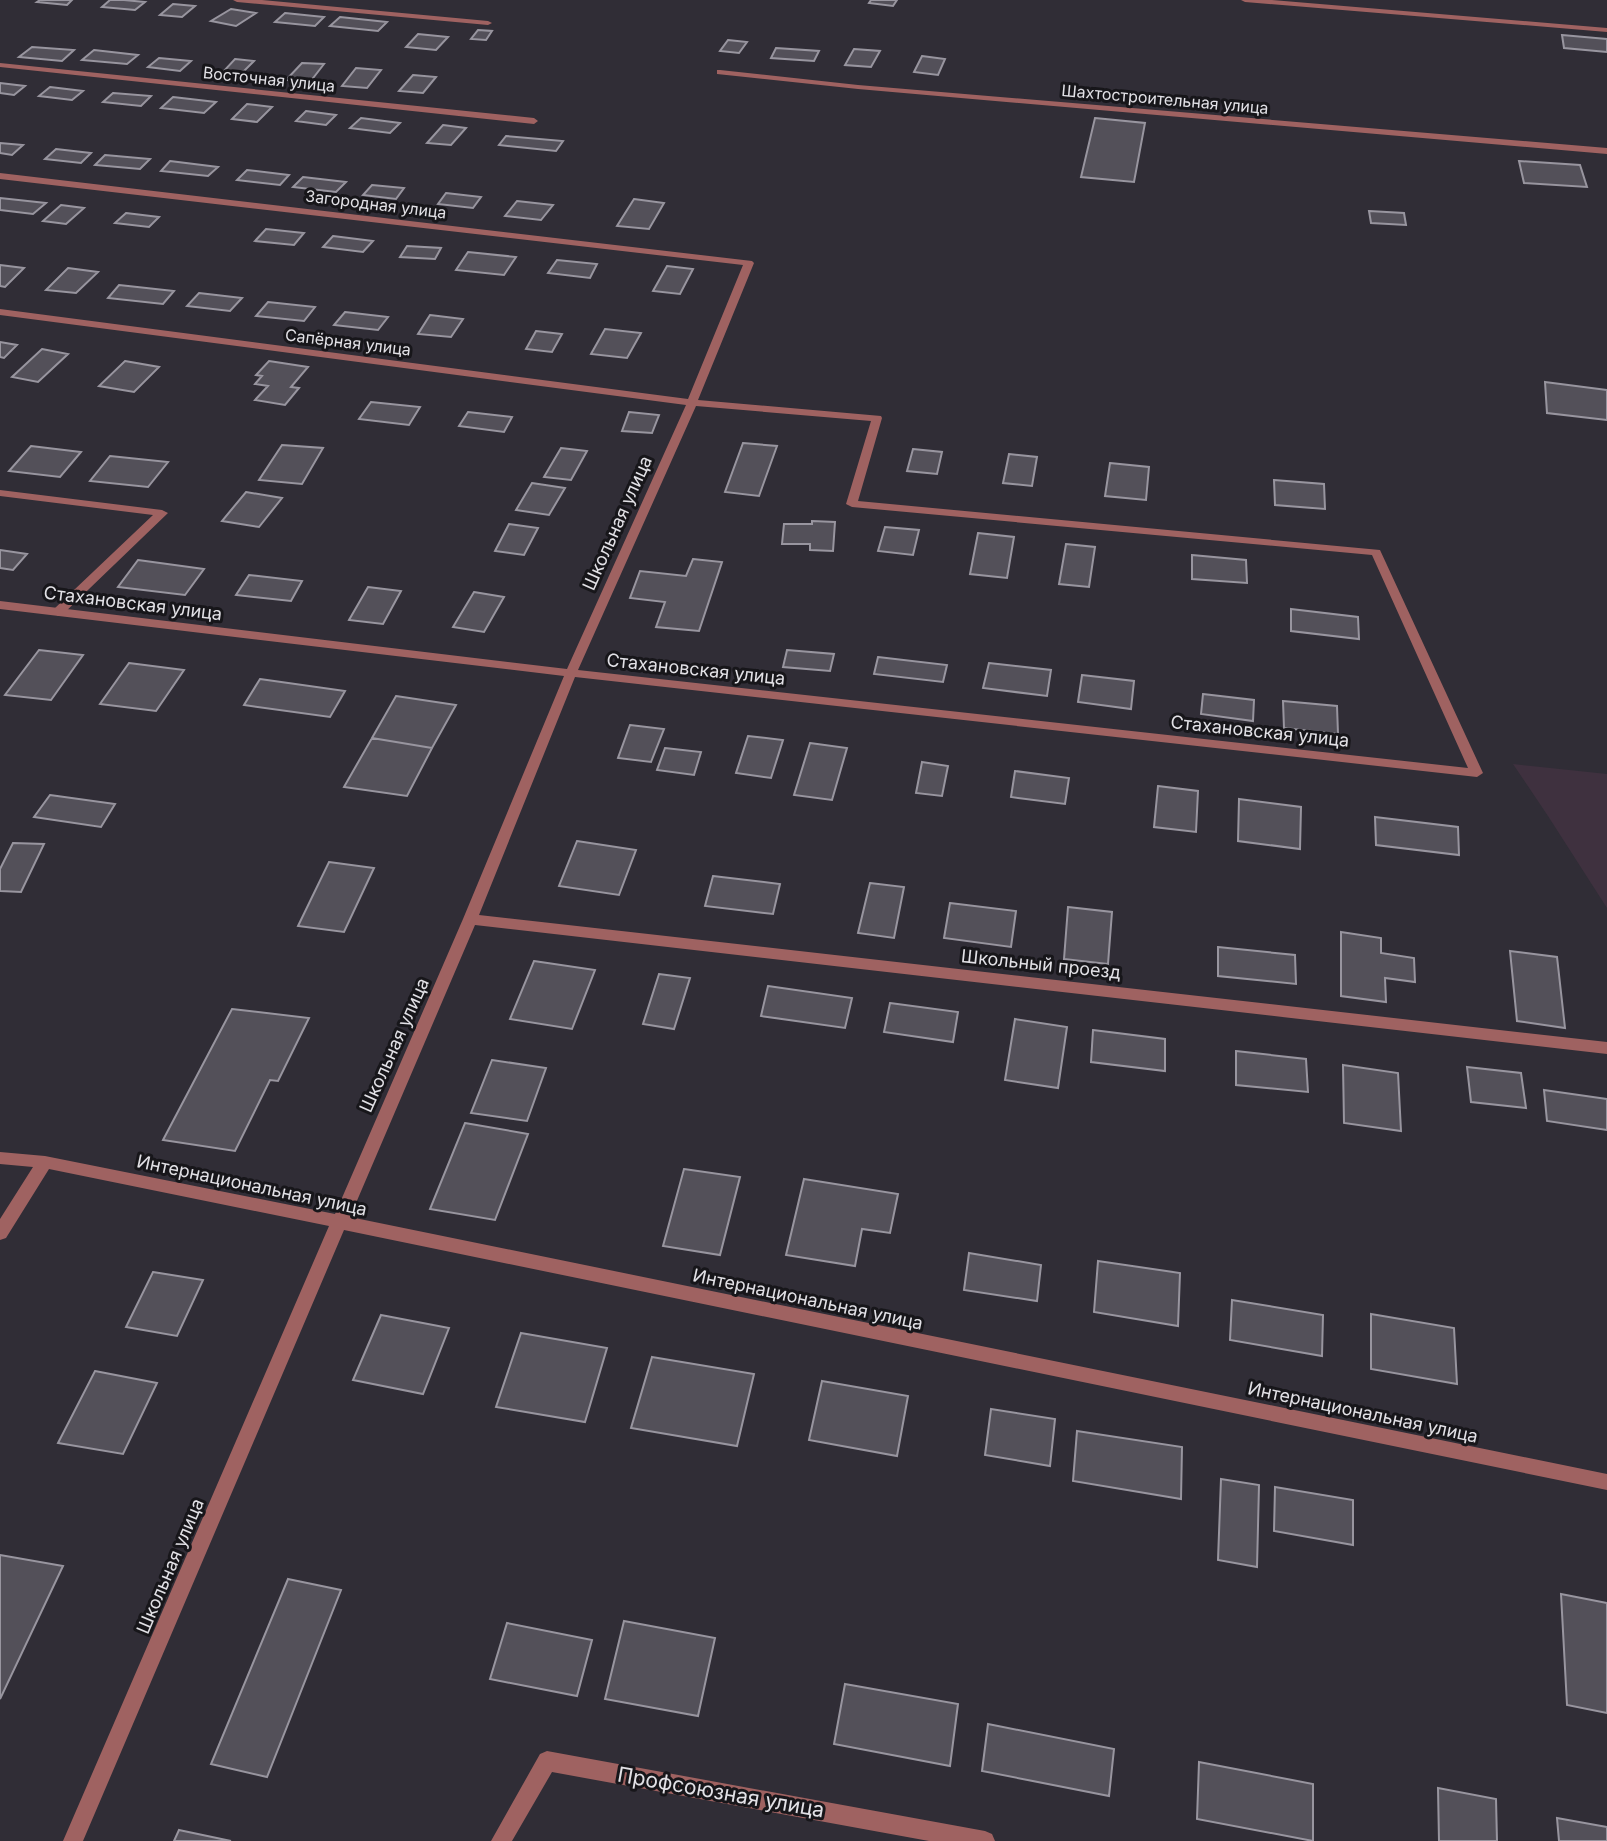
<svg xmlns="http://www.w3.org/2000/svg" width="1607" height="1841" viewBox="0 0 1607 1841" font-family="Inter,sans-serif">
	<rect width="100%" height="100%" fill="#302d36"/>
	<path fill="#3f313f" d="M 1513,764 L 1607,774 L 1607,908 L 1548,816 Z"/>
	<path fill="#535059" stroke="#98959f" stroke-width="2" d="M 40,0 L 72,0 L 67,5 L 37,2 Z
		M 110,0 L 124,0 L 145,2 L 135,10 L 102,7 Z
		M 871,0 L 897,0 L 893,6 L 869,3 Z
		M 173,4 L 195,6 L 182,17 L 160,15 Z
		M 231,9 L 256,13 L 236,26 L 211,21 Z
		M 285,13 L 324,17 L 315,26 L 275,22 Z
		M 340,17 L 387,22 L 378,31 L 330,26 Z
		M 478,30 L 492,31 L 486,40 L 471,39 Z
		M 418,34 L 448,37 L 436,50 L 406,47 Z
		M 1562,35 L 1607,39 L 1607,52 L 1564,48 Z
		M 728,40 L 747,42 L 739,53 L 720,51 Z
		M 32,47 L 74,50 L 62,61 L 19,57 Z
		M 776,48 L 819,51 L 814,61 L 771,58 Z
		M 854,49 L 880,51 L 871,67 L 845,65 Z
		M 94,50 L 138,55 L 127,64 L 82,60 Z
		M 922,56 L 945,59 L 938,75 L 914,72 Z
		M 159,58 L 191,61 L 180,71 L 148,67 Z
		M 235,59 L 254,61 L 241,74 L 222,73 Z
		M 302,63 L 324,64 L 310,82 L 286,80 Z
		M 356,68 L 381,70 L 367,88 L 342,86 Z
		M 413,75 L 436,77 L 423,93 L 399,91 Z
		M 0,83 L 25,86 L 14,95 L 0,93 Z
		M 50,87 L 83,91 L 72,100 L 39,96 Z
		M 113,93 L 151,96 L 141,106 L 103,102 Z
		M 173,97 L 216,102 L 204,113 L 161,108 Z
		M 247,104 L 272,107 L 257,122 L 232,119 Z
		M 306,111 L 336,115 L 326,125 L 296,121 Z
		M 361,118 L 400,123 L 390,133 L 350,128 Z
		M 1095,118 L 1145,123 L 1134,182 L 1081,177 Z
		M 443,125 L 466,128 L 451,145 L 427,143 Z
		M 506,136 L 563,141 L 556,151 L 499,145 Z
		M 0,143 L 23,145 L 12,155 L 0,153 Z
		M 56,149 L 91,153 L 81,163 L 45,159 Z
		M 105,155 L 150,159 L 140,169 L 95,165 Z
		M 170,161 L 218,167 L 208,176 L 161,171 Z
		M 1519,161 L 1580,165 L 1587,187 L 1524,183 Z
		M 247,170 L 289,175 L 280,185 L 237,180 Z
		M 303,177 L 346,182 L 336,192 L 293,187 Z
		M 372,185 L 404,188 L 396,199 L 363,195 Z
		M 446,193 L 481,197 L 473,208 L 438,204 Z
		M 0,198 L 46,203 L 33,214 L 0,210 Z
		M 634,199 L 664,203 L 649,229 L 617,226 Z
		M 517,201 L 553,205 L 541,220 L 505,216 Z
		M 61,205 L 84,208 L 66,224 L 43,221 Z
		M 1369,211 L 1404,213 L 1406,225 L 1371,223 Z
		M 126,213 L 159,217 L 149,227 L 115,223 Z
		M 266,229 L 304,233 L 294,245 L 255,241 Z
		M 333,236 L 373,241 L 363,252 L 323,247 Z
		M 407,246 L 441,248 L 435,259 L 400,257 Z
		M 468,252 L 516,257 L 504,275 L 456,270 Z
		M 557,260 L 597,264 L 590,278 L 548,273 Z
		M 0,265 L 24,268 L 5,287 L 0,286 Z
		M 667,266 L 693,269 L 680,294 L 653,291 Z
		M 68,268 L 98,272 L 76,293 L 46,290 Z
		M 119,285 L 174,291 L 163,304 L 108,298 Z
		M 199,293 L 242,298 L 230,311 L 187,306 Z
		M 268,302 L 315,307 L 304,321 L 256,316 Z
		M 345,312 L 388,317 L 378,330 L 334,325 Z
		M 430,315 L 463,319 L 451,337 L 418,334 Z
		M 605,329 L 641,333 L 627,358 L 591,354 Z
		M 536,331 L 562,334 L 552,352 L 526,349 Z
		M 0,342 L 17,345 L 4,358 L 0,357 Z
		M 42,349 L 68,354 L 38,382 L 12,377 Z
		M 125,361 L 159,367 L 134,392 L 99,386 Z
		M 269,361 L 308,367 L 291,387 L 299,388 L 285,405 L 255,400 L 268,386 L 255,384 L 262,376 L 256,375 Z
		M 1545,382 L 1607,390 L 1607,420 L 1547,413 Z
		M 371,402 L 420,407 L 409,425 L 359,419 Z
		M 468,412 L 512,417 L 504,432 L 459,426 Z
		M 629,412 L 659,415 L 652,433 L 622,431 Z
		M 743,443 L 777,446 L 759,496 L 725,492 Z
		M 282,445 L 323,448 L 302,484 L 259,480 Z
		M 31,446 L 81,452 L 60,477 L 9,471 Z
		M 561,448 L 587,451 L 571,480 L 544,477 Z
		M 913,449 L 942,452 L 937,474 L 907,471 Z
		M 1009,454 L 1037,457 L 1032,486 L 1003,483 Z
		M 110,456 L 168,462 L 148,487 L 90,481 Z
		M 1110,463 L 1149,467 L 1146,500 L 1105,496 Z
		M 1274,480 L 1324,484 L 1325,509 L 1275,505 Z
		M 532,483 L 565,488 L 549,515 L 516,510 Z
		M 246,492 L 282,498 L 259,527 L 222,521 Z
		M 812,521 L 835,522 L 833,551 L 810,550 L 810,544 L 782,544 L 784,524 L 812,524 Z
		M 509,524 L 538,528 L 524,555 L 495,551 Z
		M 885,527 L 919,530 L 913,555 L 878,551 Z
		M 978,533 L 1014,537 L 1007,578 L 970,574 Z
		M 1066,544 L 1095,547 L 1089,587 L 1059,584 Z
		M 0,550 L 27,554 L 13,570 L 0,568 Z
		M 1192,555 L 1246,560 L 1247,583 L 1192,579 Z
		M 693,559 L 722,562 L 699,631 L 656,627 L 665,602 L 630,598 L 640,571 L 686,576 Z
		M 138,560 L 204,569 L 185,595 L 118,587 Z
		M 249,575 L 302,581 L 291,601 L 236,595 Z
		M 368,587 L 401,591 L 383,624 L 349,620 Z
		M 474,592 L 504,597 L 484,632 L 453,627 Z
		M 1291,609 L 1358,617 L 1359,639 L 1291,631 Z
		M 39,650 L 83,655 L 51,700 L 5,695 Z
		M 787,650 L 834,654 L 830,671 L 783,667 Z
		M 878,657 L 947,665 L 943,682 L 874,674 Z
		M 129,663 L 184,670 L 156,711 L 100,704 Z
		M 989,663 L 1051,670 L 1047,696 L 983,688 Z
		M 1082,675 L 1134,681 L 1131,709 L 1078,702 Z
		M 260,679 L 345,691 L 330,717 L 244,705 Z
		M 1203,694 L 1254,700 L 1253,721 L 1201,714 Z
		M 396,696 L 456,705 L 432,748 L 372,738 Z
		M 1283,701 L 1337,706 L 1338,734 L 1284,728 Z
		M 630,725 L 664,729 L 651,762 L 618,758 Z
		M 748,736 L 783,740 L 771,778 L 736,773 Z
		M 372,738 L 432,748 L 407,796 L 344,787 Z
		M 810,743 L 847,748 L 832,800 L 794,795 Z
		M 665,748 L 701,752 L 694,775 L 657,770 Z
		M 922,762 L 948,766 L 942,796 L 916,793 Z
		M 1015,771 L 1069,778 L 1065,804 L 1011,797 Z
		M 1158,786 L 1198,791 L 1196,832 L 1154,827 Z
		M 50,795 L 115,804 L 101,827 L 34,817 Z
		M 1239,799 L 1301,807 L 1300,849 L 1238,841 Z
		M 1375,817 L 1458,827 L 1459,855 L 1376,845 Z
		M 577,841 L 636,850 L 619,895 L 559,886 Z
		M 13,843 L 44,844 L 21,892 L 0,891 L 0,869 Z
		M 329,862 L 374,868 L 344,932 L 298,926 Z
		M 713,876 L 780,884 L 773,914 L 705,906 Z
		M 870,883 L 904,887 L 894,938 L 858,933 Z
		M 950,903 L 1016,911 L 1011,947 L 944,938 Z
		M 1068,907 L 1112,912 L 1108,964 L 1064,959 Z
		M 1341,932 L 1381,938 L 1381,953 L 1414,958 L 1415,982 L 1385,978 L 1386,1002 L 1341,996 Z
		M 1218,947 L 1295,955 L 1296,984 L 1218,976 Z
		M 1510,951 L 1557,957 L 1565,1028 L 1517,1021 Z
		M 534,961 L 595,970 L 572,1029 L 510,1019 Z
		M 659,974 L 690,978 L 674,1029 L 643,1024 Z
		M 768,986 L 852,998 L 845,1028 L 761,1016 Z
		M 890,1003 L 958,1012 L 953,1042 L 884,1032 Z
		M 232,1009 L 309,1018 L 278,1081 L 270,1080 L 235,1151 L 163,1140 Z
		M 1015,1019 L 1067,1027 L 1058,1088 L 1005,1080 Z
		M 1093,1030 L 1165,1039 L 1165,1071 L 1091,1062 Z
		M 1236,1051 L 1306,1059 L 1308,1092 L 1236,1085 Z
		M 492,1060 L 546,1068 L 527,1121 L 471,1113 Z
		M 1343,1065 L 1398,1073 L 1401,1131 L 1344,1123 Z
		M 1467,1067 L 1521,1073 L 1526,1108 L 1471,1102 Z
		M 1544,1090 L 1607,1099 L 1607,1130 L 1547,1121 Z
		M 465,1123 L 528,1134 L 495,1220 L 430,1209 Z
		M 684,1169 L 740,1177 L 720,1255 L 663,1246 Z
		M 804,1179 L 898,1194 L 890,1233 L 862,1229 L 855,1266 L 786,1255 Z
		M 969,1253 L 1041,1265 L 1037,1301 L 964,1290 Z
		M 1098,1261 L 1180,1273 L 1178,1326 L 1094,1312 Z
		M 153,1272 L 203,1280 L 177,1336 L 126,1327 Z
		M 1232,1300 L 1323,1315 L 1322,1356 L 1230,1340 Z
		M 1371,1314 L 1454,1328 L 1457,1384 L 1371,1369 Z
		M 381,1315 L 449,1328 L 423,1394 L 353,1380 Z
		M 521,1333 L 607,1348 L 585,1422 L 496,1407 Z
		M 652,1357 L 754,1374 L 737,1446 L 631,1428 Z
		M 95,1371 L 157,1383 L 123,1454 L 58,1443 Z
		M 822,1381 L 908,1396 L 897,1456 L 809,1440 Z
		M 991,1409 L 1055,1419 L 1050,1466 L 985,1455 Z
		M 1077,1431 L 1182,1447 L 1181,1499 L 1073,1481 Z
		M 1221,1479 L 1259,1485 L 1257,1567 L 1218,1560 Z
		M 1275,1487 L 1353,1500 L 1353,1545 L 1274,1531 Z
		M 0,1555 L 63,1566 L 0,1699 Z
		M 288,1579 L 341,1590 L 267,1777 L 211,1764 Z
		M 1561,1594 L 1607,1603 L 1607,1713 L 1567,1705 Z
		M 624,1621 L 715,1638 L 698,1716 L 605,1699 Z
		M 507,1623 L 592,1640 L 577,1696 L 490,1679 Z
		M 845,1684 L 958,1704 L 950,1766 L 834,1744 Z
		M 988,1724 L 1114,1749 L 1109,1796 L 982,1771 Z
		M 1199,1762 L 1313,1784 L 1313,1841 L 1197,1819 Z
		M 1438,1788 L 1496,1799 L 1497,1841 L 1439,1841 Z
		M 1557,1818 L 1607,1827 L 1607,1841 L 1559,1841 Z
		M 179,1830 L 231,1841 L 174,1841 Z"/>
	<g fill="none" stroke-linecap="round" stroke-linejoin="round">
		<path fill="#9f6261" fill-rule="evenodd" d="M 0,490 L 162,510 L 168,513 L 62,615 L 58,616 L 52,612 L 54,609 L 153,515 L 0,496 Z"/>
		<path fill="#9f6261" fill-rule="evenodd" d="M 233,0 L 262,0 L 488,21 L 492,23 L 488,25 L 237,2 Z
			M 1241,0 L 1272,0 L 1607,28 L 1607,32 L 1245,2 Z
			M 0,63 L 534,118 L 538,121 L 534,124 L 0,67 Z
			M 720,70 L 858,85 L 1607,148 L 1607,154 L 858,89 L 717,74 L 717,70 Z
			M 0,173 L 752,261 L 754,263 L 698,400 L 881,416 L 882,418 L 858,501 L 1380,550 L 1483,773 L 1477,777 L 575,677 L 479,915 L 1607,1042 L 1607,1054 L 475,925 L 350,1217 L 1607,1474 L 1607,1490 L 344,1230 L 83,1841 L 63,1841 L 329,1226 L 49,1169 L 6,1238 L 0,1240 L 0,1219 L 33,1167 L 0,1164 L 0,1152 L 45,1156 L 335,1214 L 463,919 L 564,676 L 0,609 L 0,601 L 567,669 L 686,405 L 0,315 L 0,309 L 688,399 L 743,265 L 0,179 ZM 696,406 L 871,421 L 846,504 L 852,507 L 1372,555 L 1468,768 L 578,670 Z
			M 547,1751 L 985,1831 L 992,1834 L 995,1841 L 929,1841 L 552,1772 L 512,1841 L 491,1841 L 540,1754 Z"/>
	</g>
	<g text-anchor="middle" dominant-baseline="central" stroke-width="6" stroke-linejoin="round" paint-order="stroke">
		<g font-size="16" fill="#e2e1e6" stroke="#17161a">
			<text transform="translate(269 79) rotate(6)">Восточная улица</text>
			<text transform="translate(1165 99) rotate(5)">Шахтостроительная улица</text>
			<text transform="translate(376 204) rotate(7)">Загородная улица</text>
			<text transform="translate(348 342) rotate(7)">Сапёрная улица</text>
		</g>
		<g font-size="18" fill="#e2e1e6" stroke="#17161a">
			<text transform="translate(617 523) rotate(-66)">Школьная улица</text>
			<text transform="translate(133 603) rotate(7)">Стахановская улица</text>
			<text transform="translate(696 669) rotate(6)">Стахановская улица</text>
			<text transform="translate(1260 731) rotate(6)">Стахановская улица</text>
			<text transform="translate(1041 964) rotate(6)">Школьный проезд</text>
			<text transform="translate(394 1045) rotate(-66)">Школьная улица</text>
			<text transform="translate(252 1185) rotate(12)">Интернациональная улица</text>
			<text transform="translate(808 1299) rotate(12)">Интернациональная улица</text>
			<text transform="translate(1363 1412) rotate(12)">Интернациональная улица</text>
			<text transform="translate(170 1566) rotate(-67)">Школьная улица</text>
		</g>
		<g font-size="21" fill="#e2e1e6" stroke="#17161a">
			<text transform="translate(721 1792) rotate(10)">Профсоюзная улица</text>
		</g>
	</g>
</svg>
